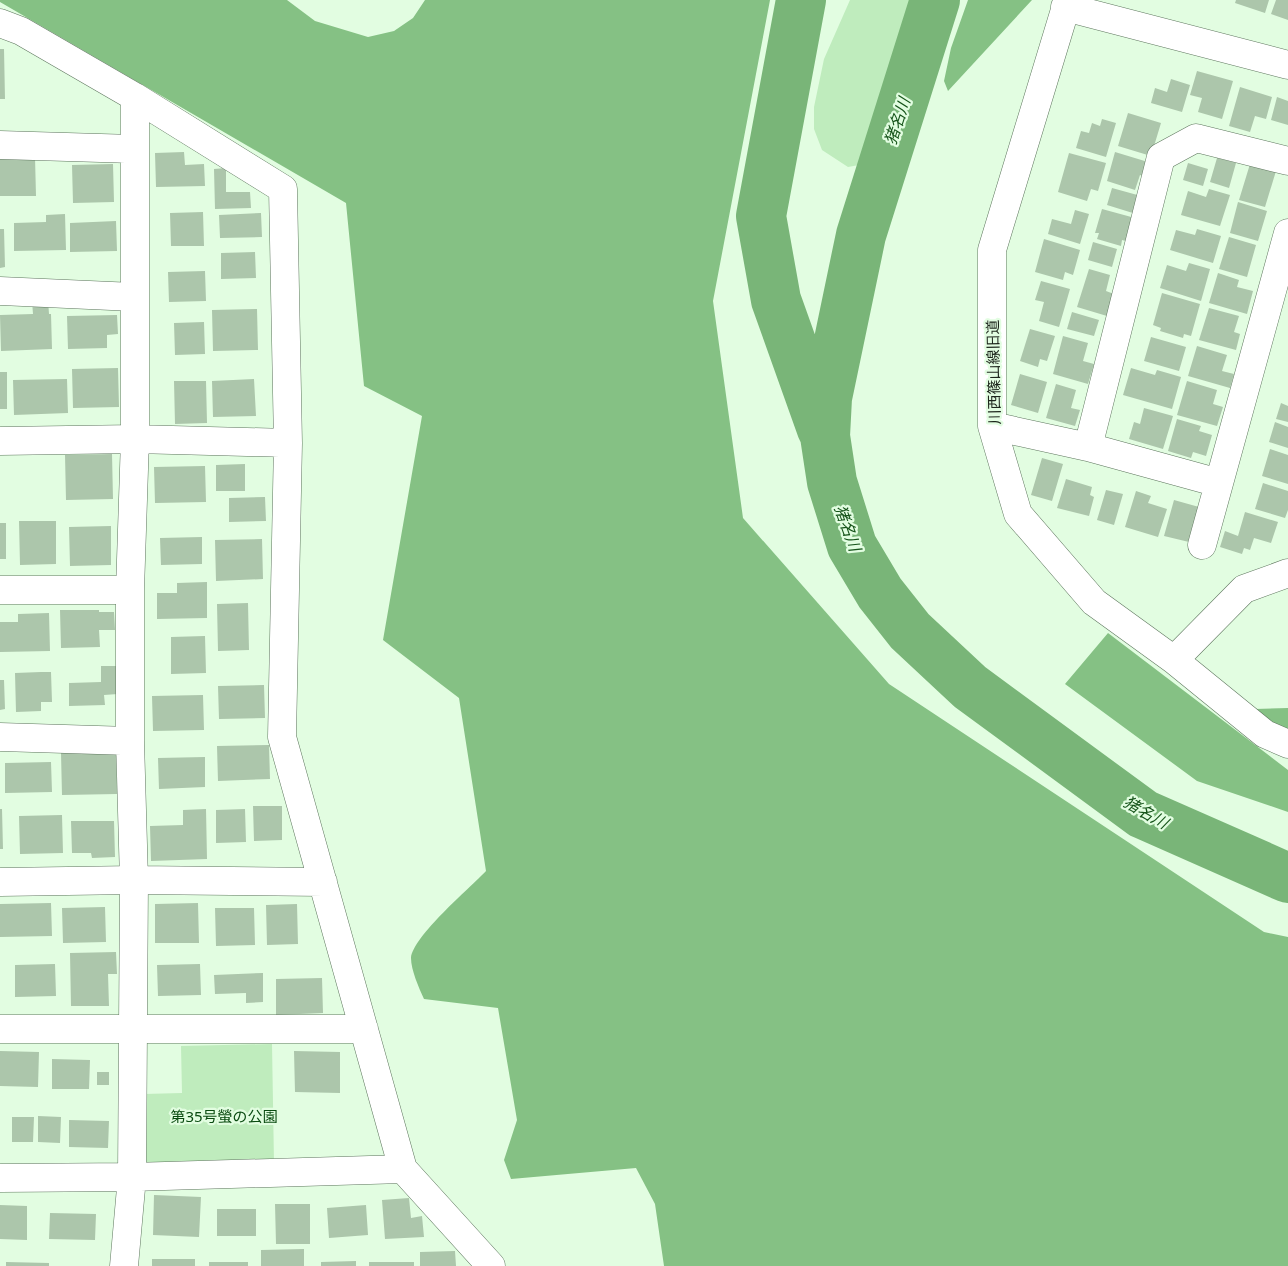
<svg xmlns="http://www.w3.org/2000/svg" width="1288" height="1266" viewBox="0 0 1288 1266" font-family="'Noto Sans','Noto Sans JP',sans-serif">
	<rect width="100%" height="100%" fill="#e2fde1"/>
	<path fill="#bfecbd" d="M 850,0 L 925,0 L 884,129 L 859,165 L 848,167 L 822,150 L 814,129 L 814,107 L 824,59 Z
		M 272,1044 L 274,1163 L 145,1166 L 144,1094 L 182,1093 L 181,1046 Z"/>
	<path fill="#85c184" d="M 0,0 L 287,0 L 315,21 L 368,37 L 394,31 L 413,18 L 425,0 L 770,0 L 713,301 L 743,518 L 889,684 L 1264,932 L 1288,937 L 1288,1266 L 664,1266 L 655,1204 L 636,1168 L 511,1179 L 504,1160 L 517,1120 L 498,1008 L 424,999 C 419,988 411,970 411,958 C 413,936 470,888 486,871 L 459,698 L 383,640 L 422,416 L 364,386 L 346,203 L 0,2 Z
		M 968,0 L 1032,0 L 948,91 L 944,81 L 951,48 Z
		M 1108,633 L 1288,770 L 1288,812 L 1197,781 L 1065,684 Z
		M 1288,708 L 1288,731 L 1269,725 L 1255,709 Z"/>
	<g fill="none" stroke-linecap="round" stroke-linejoin="round">
		<path stroke="#79b578" stroke-width="50" d="M 801,0 L 761,216 L 776,300 L 822,429
			M 935,0 L 861,235 L 827,398 L 825,436 L 832,482 L 852,546 L 880,593 L 910,631 L 970,687 L 1143,814 L 1288,878"/>
	</g>
	<path fill="#acc6ab" d="M 1236,0 L 1269,0 L 1265,13 L 1235,3 Z
		M 1276,0 L 1288,0 L 1288,20 L 1271,14 Z
		M 0,49 L 4,49 L 5,99 L 0,99 Z
		M 1197,71 L 1233,81 L 1222,119 L 1198,112 L 1202,98 L 1190,95 Z
		M 1171,79 L 1190,85 L 1182,112 L 1151,103 L 1155,88 L 1167,92 Z
		M 1240,87 L 1272,97 L 1266,119 L 1255,116 L 1250,132 L 1229,126 Z
		M 1277,97 L 1288,101 L 1288,125 L 1271,120 Z
		M 1128,113 L 1161,123 L 1151,156 L 1118,146 Z
		M 1102,119 L 1116,123 L 1106,157 L 1076,148 L 1081,131 L 1089,133 L 1092,123 L 1100,126 Z
		M 184,152 L 185,165 L 204,164 L 205,186 L 156,187 L 155,153 Z
		M 1115,152 L 1148,162 L 1144,176 L 1140,175 L 1135,190 L 1107,181 Z
		M 1069,153 L 1106,163 L 1098,191 L 1091,189 L 1087,201 L 1058,192 Z
		M 35,157 L 36,196 L 0,196 L 0,158 Z
		M 1217,158 L 1236,163 L 1229,188 L 1210,182 Z
		M 1188,163 L 1208,169 L 1203,186 L 1183,180 Z
		M 113,164 L 114,202 L 73,203 L 72,165 Z
		M 1250,164 L 1276,171 L 1265,207 L 1239,200 Z
		M 226,168 L 226,192 L 250,192 L 251,208 L 215,209 L 214,169 Z
		M 1112,188 L 1141,196 L 1136,214 L 1107,205 Z
		M 1209,189 L 1230,195 L 1220,226 L 1181,215 L 1188,191 L 1206,197 Z
		M 1238,202 L 1267,211 L 1258,241 L 1230,233 Z
		M 1102,209 L 1135,218 L 1129,242 L 1122,240 L 1121,246 L 1097,239 L 1099,233 L 1095,233 Z
		M 1075,210 L 1089,214 L 1080,244 L 1048,234 L 1052,219 L 1071,224 Z
		M 203,212 L 204,246 L 171,246 L 170,213 Z
		M 261,213 L 262,237 L 220,238 L 219,215 Z
		M 65,214 L 66,250 L 14,251 L 14,223 L 46,222 L 46,215 Z
		M 116,221 L 117,251 L 70,252 L 70,223 Z
		M 0,229 L 4,229 L 5,267 L 0,268 Z
		M 1197,229 L 1221,236 L 1213,263 L 1170,250 L 1176,230 L 1195,235 Z
		M 1229,237 L 1256,245 L 1247,277 L 1219,269 Z
		M 1044,239 L 1080,250 L 1073,275 L 1065,272 L 1063,280 L 1035,272 Z
		M 1093,242 L 1117,249 L 1112,267 L 1088,260 Z
		M 255,252 L 256,278 L 221,279 L 221,253 Z
		M 1189,263 L 1210,269 L 1201,301 L 1160,288 L 1167,265 L 1186,271 Z
		M 1089,269 L 1110,275 L 1106,291 L 1114,294 L 1107,316 L 1077,307 Z
		M 205,271 L 206,301 L 169,302 L 168,272 Z
		M 1218,273 L 1239,280 L 1237,287 L 1253,291 L 1247,314 L 1209,303 Z
		M 1041,281 L 1070,289 L 1059,327 L 1039,321 L 1044,302 L 1035,300 Z
		M 1162,293 L 1200,304 L 1191,336 L 1184,334 L 1183,338 L 1160,331 L 1161,328 L 1153,325 Z
		M 48,300 L 49,314 L 51,314 L 52,349 L 1,351 L 0,315 L 33,314 L 32,301 Z
		M 1209,308 L 1239,316 L 1234,332 L 1240,334 L 1236,350 L 1199,340 Z
		M 257,309 L 258,350 L 213,351 L 212,310 Z
		M 1072,312 L 1099,320 L 1094,336 L 1067,329 Z
		M 117,315 L 118,334 L 107,335 L 107,348 L 68,349 L 67,316 Z
		M 204,322 L 205,354 L 175,355 L 174,323 Z
		M 1030,329 L 1055,336 L 1047,361 L 1040,359 L 1038,367 L 1020,361 Z
		M 1063,336 L 1088,343 L 1083,361 L 1094,364 L 1088,384 L 1053,374 Z
		M 1151,337 L 1186,347 L 1179,371 L 1144,361 Z
		M 1197,346 L 1227,355 L 1222,371 L 1234,374 L 1230,388 L 1188,376 Z
		M 118,368 L 119,407 L 73,408 L 72,369 Z
		M 1131,368 L 1155,375 L 1157,370 L 1181,377 L 1172,409 L 1123,395 Z
		M 0,372 L 7,372 L 7,409 L 0,409 Z
		M 1020,374 L 1047,382 L 1038,413 L 1011,405 Z
		M 67,379 L 68,413 L 14,415 L 13,380 Z
		M 254,379 L 256,416 L 213,417 L 212,381 Z
		M 174,381 L 206,381 L 207,423 L 175,424 Z
		M 1187,381 L 1217,390 L 1213,404 L 1223,407 L 1217,426 L 1177,415 Z
		M 1056,384 L 1076,390 L 1071,408 L 1080,410 L 1075,426 L 1046,418 Z
		M 1281,403 L 1288,406 L 1288,422 L 1276,419 Z
		M 1144,408 L 1173,416 L 1163,449 L 1129,439 L 1134,422 L 1140,424 Z
		M 1177,419 L 1201,426 L 1199,431 L 1212,435 L 1206,456 L 1193,452 L 1191,458 L 1168,451 Z
		M 1275,422 L 1288,427 L 1288,448 L 1269,442 Z
		M 1270,449 L 1288,455 L 1288,484 L 1262,476 Z
		M 112,454 L 113,499 L 66,500 L 65,455 Z
		M 1042,458 L 1063,464 L 1052,501 L 1031,495 Z
		M 245,464 L 245,491 L 216,491 L 216,465 Z
		M 205,466 L 206,502 L 155,503 L 154,467 Z
		M 1066,479 L 1092,487 L 1090,495 L 1094,497 L 1089,516 L 1057,508 Z
		M 1263,483 L 1288,491 L 1288,510 L 1285,518 L 1255,509 Z
		M 1106,490 L 1123,494 L 1114,525 L 1097,520 Z
		M 1136,491 L 1151,496 L 1148,503 L 1167,509 L 1158,537 L 1125,527 Z
		M 265,497 L 266,521 L 229,522 L 229,498 Z
		M 1174,500 L 1199,507 L 1189,542 L 1164,536 Z
		M 1245,512 L 1278,522 L 1271,543 L 1254,538 L 1250,550 L 1244,548 L 1242,554 L 1220,547 L 1225,531 L 1238,536 Z
		M 19,521 L 56,521 L 56,564 L 20,565 Z
		M 0,523 L 6,523 L 6,559 L 0,559 Z
		M 111,526 L 111,565 L 70,566 L 69,527 Z
		M 202,537 L 202,564 L 161,565 L 160,538 Z
		M 262,539 L 263,579 L 216,581 L 215,540 Z
		M 207,582 L 207,618 L 157,619 L 157,593 L 177,593 L 177,583 Z
		M 248,603 L 249,650 L 218,651 L 217,604 Z
		M 60,610 L 99,610 L 99,612 L 114,612 L 115,630 L 99,630 L 100,647 L 61,648 Z
		M 49,613 L 50,651 L 0,652 L 0,622 L 18,622 L 18,614 Z
		M 205,636 L 206,673 L 171,674 L 171,637 Z
		M 101,666 L 118,666 L 118,694 L 104,695 L 105,705 L 69,706 L 69,683 L 101,682 Z
		M 41,672 L 51,672 L 52,702 L 41,702 L 41,711 L 16,712 L 15,673 Z
		M 0,680 L 4,680 L 5,709 L 0,710 Z
		M 264,685 L 265,718 L 219,719 L 218,686 Z
		M 203,695 L 204,730 L 153,731 L 152,696 Z
		M 269,745 L 270,779 L 218,781 L 217,746 Z
		M 116,752 L 117,794 L 62,795 L 61,753 Z
		M 205,757 L 205,787 L 159,789 L 158,758 Z
		M 51,762 L 52,792 L 5,793 L 5,763 Z
		M 253,806 L 282,806 L 282,840 L 254,841 Z
		M 0,809 L 2,809 L 3,849 L 0,849 Z
		M 206,809 L 207,859 L 151,861 L 150,826 L 183,825 L 183,810 Z
		M 245,809 L 246,842 L 216,843 L 216,810 Z
		M 62,815 L 63,853 L 20,854 L 19,816 Z
		M 71,821 L 114,821 L 115,857 L 92,858 L 91,853 L 72,853 Z
		M 51,903 L 52,936 L 0,937 L 0,904 Z
		M 198,903 L 199,943 L 155,943 L 155,904 Z
		M 297,904 L 298,944 L 267,945 L 266,905 Z
		M 105,907 L 106,942 L 63,943 L 62,908 Z
		M 215,908 L 254,908 L 255,945 L 216,946 Z
		M 116,952 L 117,974 L 108,974 L 109,1006 L 71,1006 L 70,953 Z
		M 55,964 L 56,996 L 15,997 L 15,965 Z
		M 200,964 L 201,995 L 158,996 L 157,965 Z
		M 263,973 L 263,1002 L 246,1003 L 246,993 L 215,994 L 214,975 Z
		M 322,978 L 323,1013 L 276,1015 L 276,979 Z
		M 0,1051 L 39,1052 L 38,1087 L 0,1086 Z
		M 294,1051 L 340,1052 L 340,1093 L 295,1092 Z
		M 52,1059 L 90,1060 L 89,1089 L 52,1089 Z
		M 97,1072 L 109,1072 L 109,1085 L 97,1085 Z
		M 38,1116 L 61,1117 L 60,1143 L 38,1142 Z
		M 12,1117 L 34,1117 L 33,1142 L 12,1142 Z
		M 69,1120 L 109,1121 L 108,1148 L 69,1147 Z
		M 154,1195 L 201,1197 L 199,1237 L 153,1235 Z
		M 409,1198 L 411,1218 L 422,1216 L 424,1237 L 385,1239 L 382,1200 Z
		M 275,1204 L 310,1204 L 310,1244 L 276,1244 Z
		M 0,1205 L 27,1206 L 27,1240 L 0,1239 Z
		M 366,1205 L 368,1235 L 329,1238 L 327,1208 Z
		M 217,1209 L 256,1209 L 256,1236 L 217,1236 Z
		M 50,1213 L 96,1214 L 95,1240 L 49,1239 Z
		M 304,1249 L 304,1266 L 261,1266 L 261,1250 Z
		M 455,1251 L 456,1266 L 420,1266 L 420,1252 Z
		M 152,1259 L 195,1259 L 195,1266 L 152,1266 Z
		M 356,1261 L 356,1266 L 321,1266 L 321,1262 Z
		M 6,1262 L 49,1263 L 49,1266 L 6,1266 Z
		M 209,1262 L 248,1262 L 248,1266 L 209,1266 Z
		M 369,1262 L 414,1262 L 414,1266 L 369,1266 Z"/>
	<g fill="none" stroke-linecap="round" stroke-linejoin="round">
		<defs>
			<path id="minor" d="M 1068,0 L 992,250 L 992,426 L 1018,514 L 1094,602 L 1174,660 L 1265,734 L 1288,744
				M 1065,7 L 1288,65
				M 0,23 L 21,31 L 135,97 L 283,189 L 288,443 L 135,439 L 0,441
				M 0,145 L 134,149
				M 0,291 L 134,297
				M 992,426 L 1088,447 L 1219,483
				M 288,443 L 282,737 L 403,1169 L 491,1266
				M 1088,447 L 1161,157 L 1196,138 L 1288,161
				M 1202,545 L 1288,233
				M 0,590 L 130,590
				M 1174,660 L 1244,589 L 1288,573
				M 0,737 L 130,741
				M 0,882 L 134,880 L 323,882
				M 0,1029 L 364,1029
				M 0,1178 L 132,1177 L 403,1169
				M 124,1266 L 132,1177 L 134,880 L 130,741 L 130,590 L 135,439 L 135,97"/>
		</defs>
		<use href="#minor" stroke="#5e765e" stroke-width="29"/>
		<use href="#minor" stroke="#fff" stroke-width="28"/>
	</g>
	<g text-anchor="middle" dominant-baseline="central" stroke-width="4.5" stroke-linejoin="round" paint-order="stroke">
		<g font-size="15" fill="#1d261c" stroke="#e2fde1">
			<text transform="translate(993 372) rotate(-91)">川西篠山線旧道</text>
		</g>
		<g font-size="15" fill="#0a4b11" stroke="#e2fde1">
			<text x="224" y="1116">第35号螢の公園</text>
		</g>
		<g font-size="16" font-style="italic" fill="#16541a" stroke="#e2fde1">
			<text transform="translate(897 121) rotate(-72)">猪名川</text>
			<text transform="translate(848 528) rotate(70)">猪名川</text>
			<text transform="translate(1146 812) rotate(30)">猪名川</text>
		</g>
	</g>
</svg>
